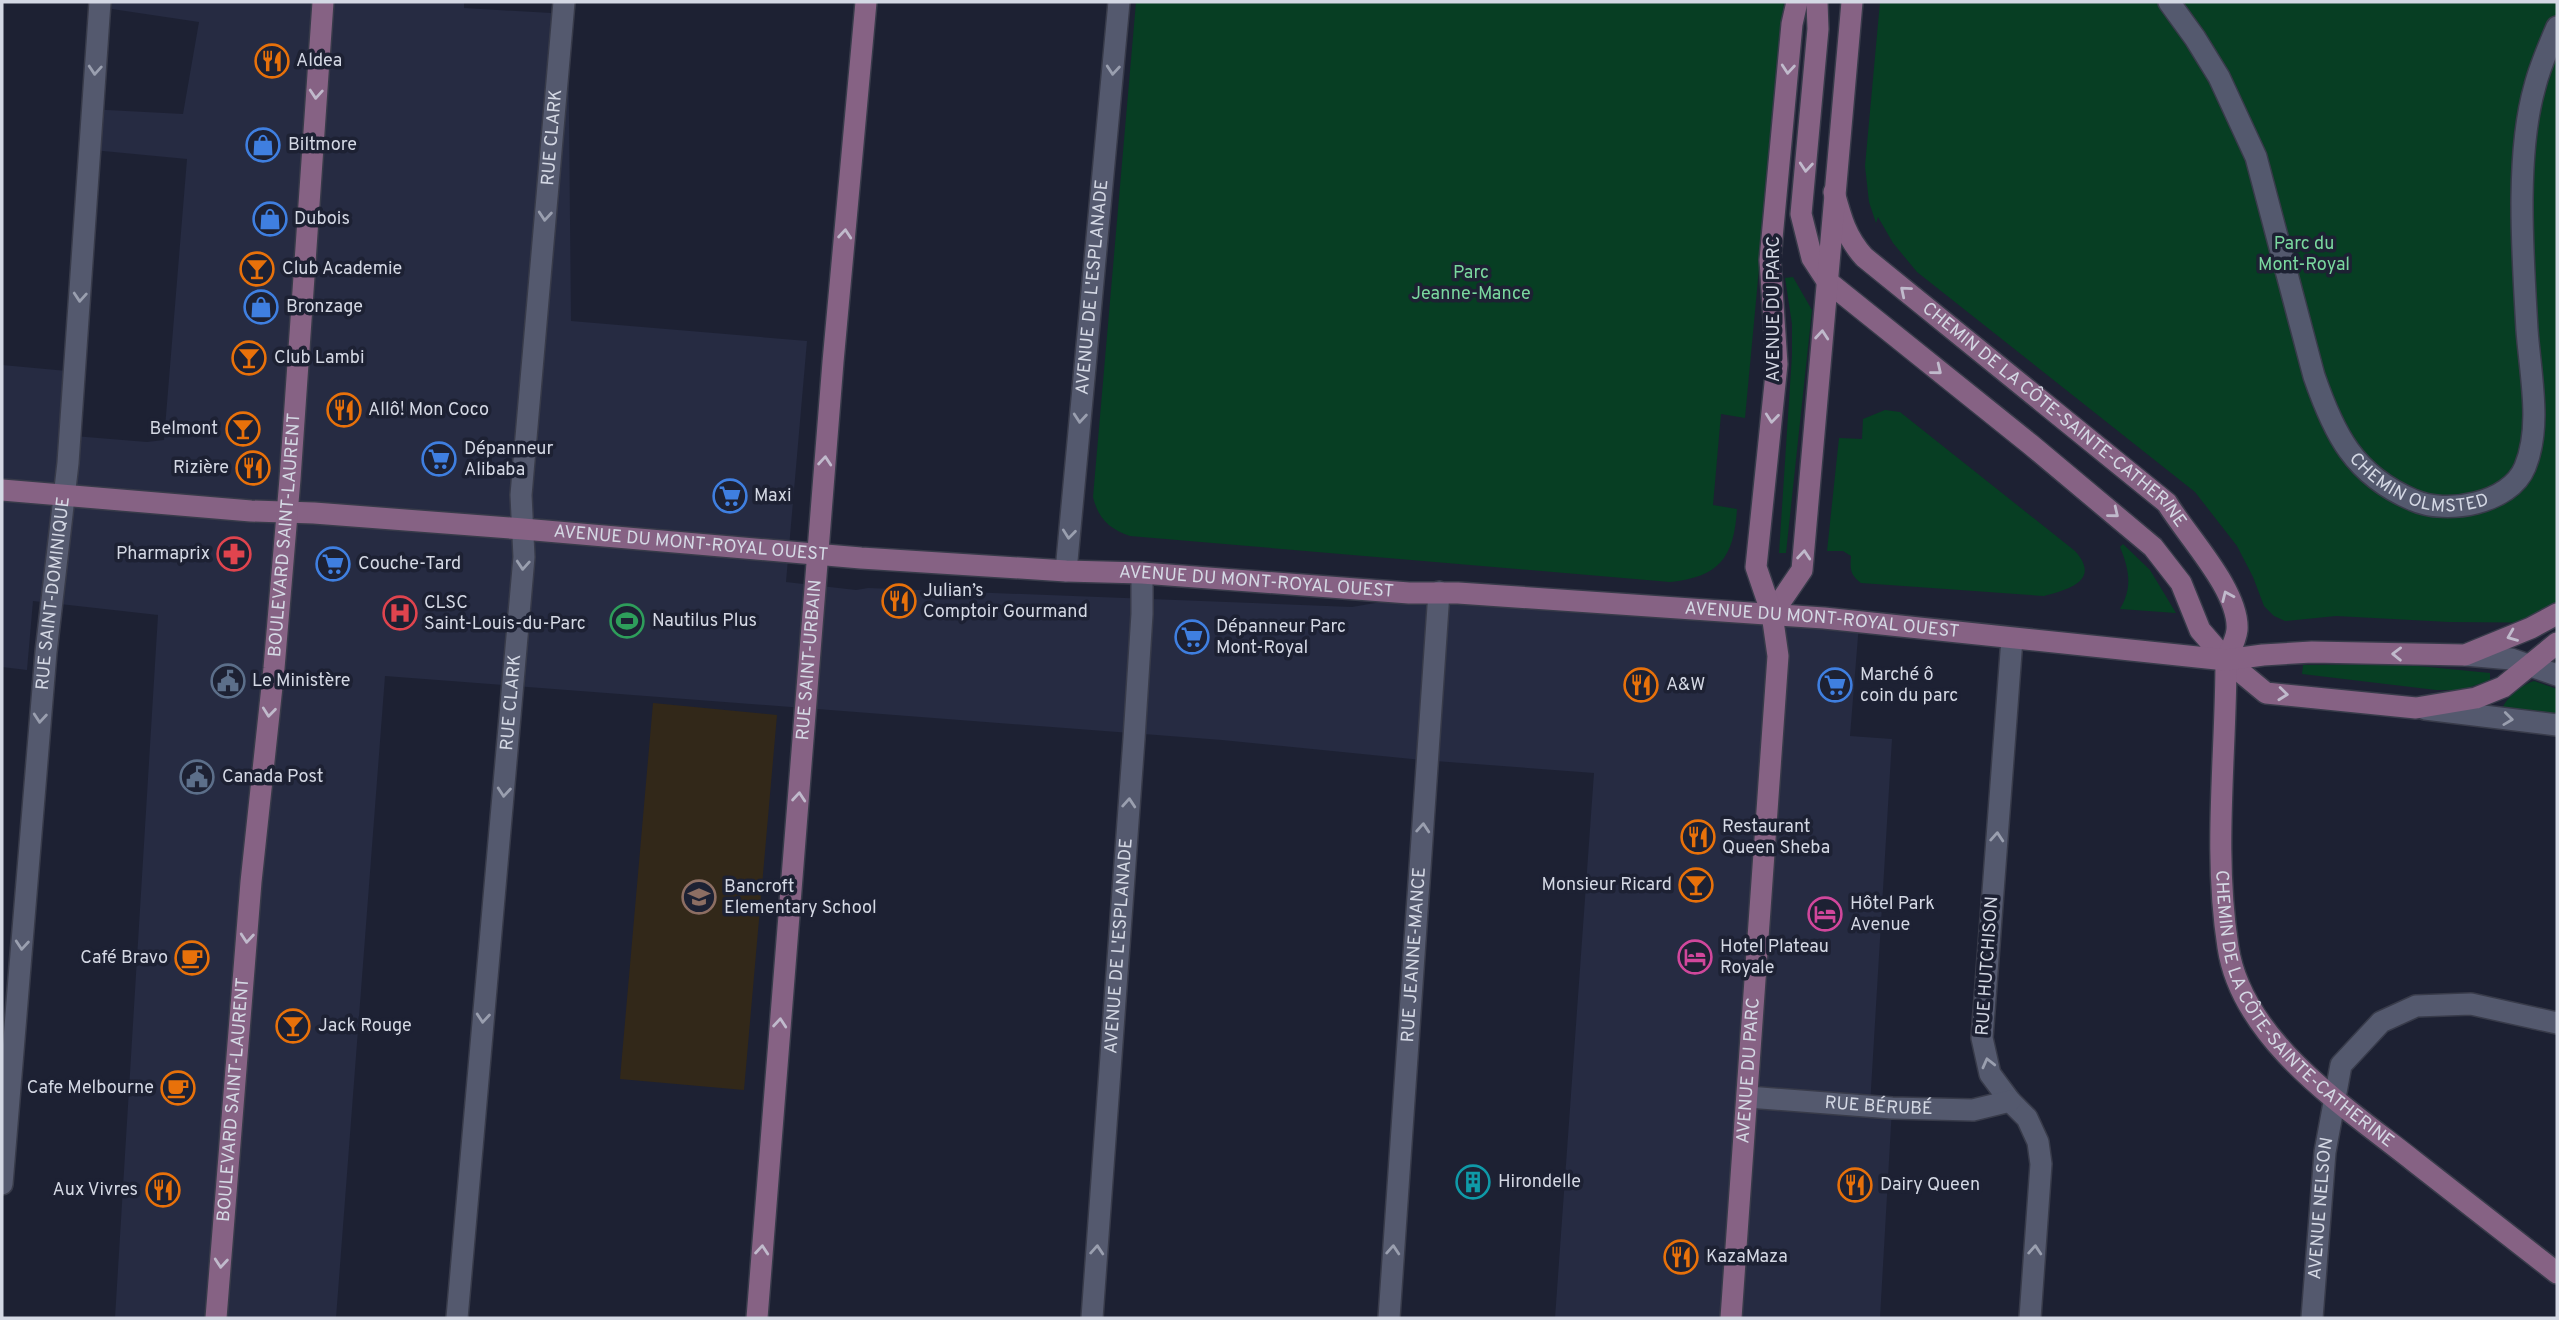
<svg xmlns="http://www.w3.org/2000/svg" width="2559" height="1320" viewBox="0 0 2559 1320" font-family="Overpass,sans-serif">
	<rect width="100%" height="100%" fill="#1d2133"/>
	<path fill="#262b42" d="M 112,2 L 464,2 L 464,8 L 568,14 L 571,321 L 807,341 L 786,582 L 856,590 L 868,588 L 1352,607 L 1439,592 L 1859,624 L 1850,736 L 1892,739 L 1870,1106 L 1892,1108 L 1880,1318 L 1555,1318 L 1594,773 L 1422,760 L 1222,740 L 385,676 L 336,1318 L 115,1318 L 158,615 L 33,601 L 27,670 L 2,667 L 2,365 L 78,372 L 74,436 L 147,442 L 164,440 L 187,159 L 82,149 L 88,109 L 183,114 L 199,22 L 112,9 Z"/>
	<path fill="#322819" d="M 653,703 L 777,715 L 744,1090 L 620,1079 Z"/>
	<path fill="#073e23" d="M 1136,2 L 1784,2 L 1745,418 L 1721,414 L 1713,505 L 1737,509 C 1734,558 1719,577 1670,582 L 1130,536 C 1109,529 1098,518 1093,497 Z
		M 1880,2 L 2557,2 L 2557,623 L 2449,622 L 2336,616 L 2285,621 L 2274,616 L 2264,606 L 2253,577 L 2237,546 L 2195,492 L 1917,272 L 1893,243 L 1878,217 L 1876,223 L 1869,202 L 1865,166 Z
		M 1793,277 L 1812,310 L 1786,553 L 1779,553 L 1792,355 L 1792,324 L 1785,278 Z
		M 1885,410 L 1900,412 L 2075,551 C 2102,581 2067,590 2044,596 L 1861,583 C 1850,575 1850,569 1851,556 L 1843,551 L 1827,551 L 1839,438 L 1862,439 L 1863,419 Z
		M 2123,544 L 2150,570 L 2176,613 L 2120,609 C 2133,587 2129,569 2120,547 Z
		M 2398,664 L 2490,673 L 2490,680 L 2462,690 L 2436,690 L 2302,674 L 2303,665 Z
		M 2534,681 L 2557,689 L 2557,715 L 2505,710 L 2503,707 C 2507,697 2523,684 2534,681 Z"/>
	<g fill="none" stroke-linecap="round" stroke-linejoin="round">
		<defs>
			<g id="street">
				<path id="s1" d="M 2169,2 L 2195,38 L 2219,77 L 2256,157 L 2314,376 C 2334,434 2354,475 2413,500 C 2446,515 2510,504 2525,467 C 2542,426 2530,373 2527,330 C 2523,258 2515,155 2535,86 C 2540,66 2549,46 2557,27"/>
				<path id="s2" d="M 1066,571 L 1119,2"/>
				<path d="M 2012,639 L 1982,1038 L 1990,1074 L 2010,1101 L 2027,1118 L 2038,1142 L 2041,1164 L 2030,1318"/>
				<path d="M 2465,655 L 2511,659 L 2557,675"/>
				<path d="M 2425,709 L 2557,725"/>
				<path id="s3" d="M 1748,1097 L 1892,1108 L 1973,1110 L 2010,1101"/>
				<path id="s4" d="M 2,1184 L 46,652 L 68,463 L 100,2"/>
				<path id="s5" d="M 457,1318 L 524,557 L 521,495 L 564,2"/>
				<path id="s6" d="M 1092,1318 L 1134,739 L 1142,614 L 1142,573"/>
				<path id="s7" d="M 1389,1318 L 1439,592"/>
				<path id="s8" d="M 2312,1318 L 2325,1152 L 2341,1065 L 2381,1022 L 2416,1006 L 2471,1004 L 2557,1023"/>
			</g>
			<g id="secondary">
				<path d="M 1817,2 L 1818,29 L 1801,214 L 1812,258 L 1827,281 L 2030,444 L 2153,547 L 2181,583 L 2200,630 L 2226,660 L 2266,693 L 2416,708 L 2476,698 L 2503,687 L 2557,643"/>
				<path id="s9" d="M 1834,192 C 1841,218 1846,237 1864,257 L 2167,503 C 2186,535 2240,591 2237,630 C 2236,640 2230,651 2226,660 C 2226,755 2213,852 2228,947 C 2242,1041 2346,1107 2415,1162 C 2463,1199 2510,1236 2557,1273"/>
				<path id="s10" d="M 2,490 L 251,511 L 314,513 L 523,529 L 861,558 L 1066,571 L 1142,573 L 1409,593 L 1458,593 L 1824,618 L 2226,660 L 2263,655 L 2312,652 L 2465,655 L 2531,628 L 2557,614"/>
				<path d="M 1772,614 L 1802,570 L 1852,2"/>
				<path id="s11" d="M 216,1318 L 251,882 L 274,668 L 290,479 L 323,2"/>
				<path id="s12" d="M 757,1318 L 833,362 L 866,2"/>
				<path id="s13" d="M 1731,1318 L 1778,656 L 1772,614 L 1756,567 L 1777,364 L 1770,260 L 1792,24 L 1797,2"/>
			</g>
		</defs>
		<use href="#street" stroke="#383b4a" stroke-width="24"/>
		<use href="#secondary" stroke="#383b4a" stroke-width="24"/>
		<use href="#street" stroke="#54596e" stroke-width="21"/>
		<use href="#secondary" stroke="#866284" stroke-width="21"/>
	</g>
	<defs><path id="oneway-chevron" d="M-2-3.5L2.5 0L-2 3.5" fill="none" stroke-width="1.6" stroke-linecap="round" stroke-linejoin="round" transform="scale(1.75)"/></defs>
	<g stroke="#c0bacc">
		<use href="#oneway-chevron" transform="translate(1788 69) rotate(95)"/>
		<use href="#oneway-chevron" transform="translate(316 94) rotate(94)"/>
		<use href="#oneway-chevron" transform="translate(1806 167) rotate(95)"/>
		<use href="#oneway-chevron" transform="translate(845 234) rotate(-85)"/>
		<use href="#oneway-chevron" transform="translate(1905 291) rotate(-140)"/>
		<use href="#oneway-chevron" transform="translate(1822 335) rotate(-85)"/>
		<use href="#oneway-chevron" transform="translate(1937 370) rotate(39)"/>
		<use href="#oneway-chevron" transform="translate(1772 418) rotate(96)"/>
		<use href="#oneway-chevron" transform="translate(825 461) rotate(-85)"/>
		<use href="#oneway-chevron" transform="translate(2114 513) rotate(39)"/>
		<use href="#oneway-chevron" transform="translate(1804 555) rotate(-85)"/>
		<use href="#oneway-chevron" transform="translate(2227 596) rotate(-114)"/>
		<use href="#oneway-chevron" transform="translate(2512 636) rotate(158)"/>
		<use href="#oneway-chevron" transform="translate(2397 654) rotate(-179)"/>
		<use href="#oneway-chevron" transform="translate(2283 694) rotate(6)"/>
		<use href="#oneway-chevron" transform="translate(269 712) rotate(96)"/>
		<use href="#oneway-chevron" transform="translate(799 797) rotate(-85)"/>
		<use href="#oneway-chevron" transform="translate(247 938) rotate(95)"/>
		<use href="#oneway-chevron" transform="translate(780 1023) rotate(-85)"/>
		<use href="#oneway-chevron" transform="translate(762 1250) rotate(-85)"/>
		<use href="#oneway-chevron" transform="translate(221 1263) rotate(95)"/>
	</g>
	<g stroke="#9a9faf">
		<use href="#oneway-chevron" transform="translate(95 70) rotate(94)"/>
		<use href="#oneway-chevron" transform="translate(1113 70) rotate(95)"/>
		<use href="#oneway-chevron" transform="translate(545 216) rotate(95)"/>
		<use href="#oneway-chevron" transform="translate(80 297) rotate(94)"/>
		<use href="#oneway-chevron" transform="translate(1080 418) rotate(95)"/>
		<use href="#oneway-chevron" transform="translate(1069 534) rotate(96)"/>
		<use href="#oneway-chevron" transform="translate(523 565) rotate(94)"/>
		<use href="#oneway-chevron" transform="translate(40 718) rotate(95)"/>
		<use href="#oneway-chevron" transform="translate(2508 719) rotate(7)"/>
		<use href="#oneway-chevron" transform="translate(504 792) rotate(95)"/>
		<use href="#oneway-chevron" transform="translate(1129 803) rotate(-86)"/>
		<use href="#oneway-chevron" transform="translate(1423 828) rotate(-86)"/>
		<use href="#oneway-chevron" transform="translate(1997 837) rotate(-86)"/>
		<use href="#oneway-chevron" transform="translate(22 945) rotate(95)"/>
		<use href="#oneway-chevron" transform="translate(483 1018) rotate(95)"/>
		<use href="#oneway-chevron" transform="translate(1988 1063) rotate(-104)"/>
		<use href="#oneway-chevron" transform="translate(1097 1250) rotate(-86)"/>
		<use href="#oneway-chevron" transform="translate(1393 1250) rotate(-86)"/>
		<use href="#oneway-chevron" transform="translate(2035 1250) rotate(-86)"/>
	</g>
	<defs>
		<symbol id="restaurant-ring" viewBox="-11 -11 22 22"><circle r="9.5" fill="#1d2133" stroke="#e8710a" stroke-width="1.5"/><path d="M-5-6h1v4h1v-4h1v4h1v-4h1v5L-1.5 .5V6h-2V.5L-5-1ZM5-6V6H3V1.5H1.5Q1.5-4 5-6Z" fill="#e8710a"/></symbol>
		<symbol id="shop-ring" viewBox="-11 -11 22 22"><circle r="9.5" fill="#1d2133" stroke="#3f7fe0" stroke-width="1.5"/><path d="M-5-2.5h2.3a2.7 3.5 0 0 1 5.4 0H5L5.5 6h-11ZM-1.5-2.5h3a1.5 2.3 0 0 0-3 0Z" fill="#3f7fe0"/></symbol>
		<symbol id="bar-ring" viewBox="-11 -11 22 22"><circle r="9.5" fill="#1d2133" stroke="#e8710a" stroke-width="1.5"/><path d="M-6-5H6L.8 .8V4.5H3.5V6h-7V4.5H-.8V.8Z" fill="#e8710a"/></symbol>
		<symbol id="supermarket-ring" viewBox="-11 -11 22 22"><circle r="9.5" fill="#1d2133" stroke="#3f7fe0" stroke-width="1.5"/><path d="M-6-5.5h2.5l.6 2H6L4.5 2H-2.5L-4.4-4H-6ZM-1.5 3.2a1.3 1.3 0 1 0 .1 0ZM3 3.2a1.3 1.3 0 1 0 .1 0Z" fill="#3f7fe0"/></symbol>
		<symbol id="pharmacy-ring" viewBox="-11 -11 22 22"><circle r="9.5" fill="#1d2133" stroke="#e0444e" stroke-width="1.5"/><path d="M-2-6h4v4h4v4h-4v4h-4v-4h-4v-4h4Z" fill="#e0444e"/></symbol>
		<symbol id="hospital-ring" viewBox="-11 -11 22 22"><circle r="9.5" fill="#1d2133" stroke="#e0444e" stroke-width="1.5"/><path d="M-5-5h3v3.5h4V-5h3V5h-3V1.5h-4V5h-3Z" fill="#e0444e"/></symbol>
		<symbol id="stadium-ring" viewBox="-11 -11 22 22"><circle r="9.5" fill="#1d2133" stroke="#2e9e5b" stroke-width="1.5"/><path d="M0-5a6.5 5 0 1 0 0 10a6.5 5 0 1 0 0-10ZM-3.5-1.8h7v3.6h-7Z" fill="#2e9e5b"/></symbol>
		<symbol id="civic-ring" viewBox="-11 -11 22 22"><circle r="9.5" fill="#1d2133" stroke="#5c6f8a" stroke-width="1.5"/><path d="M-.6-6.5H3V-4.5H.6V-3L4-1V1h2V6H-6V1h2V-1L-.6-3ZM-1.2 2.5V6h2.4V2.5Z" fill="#5c6f8a"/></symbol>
		<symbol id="school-ring" viewBox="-11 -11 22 22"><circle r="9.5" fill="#1d2133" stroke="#8d6e63" stroke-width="1.5"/><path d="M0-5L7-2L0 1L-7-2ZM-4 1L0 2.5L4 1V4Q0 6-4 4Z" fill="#8d6e63"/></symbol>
		<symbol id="hotel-ring" viewBox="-11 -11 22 22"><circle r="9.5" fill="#1d2133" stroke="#d1479c" stroke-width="1.5"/><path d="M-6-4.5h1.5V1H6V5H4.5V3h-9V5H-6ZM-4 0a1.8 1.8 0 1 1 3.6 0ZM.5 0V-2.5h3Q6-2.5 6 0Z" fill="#d1479c"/></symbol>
		<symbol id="cafe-ring" viewBox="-11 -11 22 22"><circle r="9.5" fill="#1d2133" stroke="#e8710a" stroke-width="1.5"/><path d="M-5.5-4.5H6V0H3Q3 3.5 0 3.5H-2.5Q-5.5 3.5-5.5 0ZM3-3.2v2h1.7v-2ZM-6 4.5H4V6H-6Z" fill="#e8710a"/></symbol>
		<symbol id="building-ring" viewBox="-11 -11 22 22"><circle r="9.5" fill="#1d2133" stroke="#0f9aa8" stroke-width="1.5"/><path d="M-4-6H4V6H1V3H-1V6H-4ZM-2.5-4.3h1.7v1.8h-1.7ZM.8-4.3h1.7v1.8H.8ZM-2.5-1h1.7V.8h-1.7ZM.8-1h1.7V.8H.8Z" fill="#0f9aa8"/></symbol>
	</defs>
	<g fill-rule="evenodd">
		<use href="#restaurant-ring" x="253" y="42" width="38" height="38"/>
		<use href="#shop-ring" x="244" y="126" width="38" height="38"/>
		<use href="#shop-ring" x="251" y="200" width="38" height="38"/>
		<use href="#bar-ring" x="238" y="250" width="38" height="38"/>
		<use href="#shop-ring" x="242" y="288" width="38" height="38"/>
		<use href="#bar-ring" x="230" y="339" width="38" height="38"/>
		<use href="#restaurant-ring" x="325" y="391" width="38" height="38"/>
		<use href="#bar-ring" x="224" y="410" width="38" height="38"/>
		<use href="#supermarket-ring" x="420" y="440" width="38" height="38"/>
		<use href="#restaurant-ring" x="234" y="449" width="38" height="38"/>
		<use href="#supermarket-ring" x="711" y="477" width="38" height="38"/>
		<use href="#pharmacy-ring" x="215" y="535" width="38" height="38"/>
		<use href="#supermarket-ring" x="314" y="545" width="38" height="38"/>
		<use href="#restaurant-ring" x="880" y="582" width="38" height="38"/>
		<use href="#hospital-ring" x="381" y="594" width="38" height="38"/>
		<use href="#stadium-ring" x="608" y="602" width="38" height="38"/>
		<use href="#supermarket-ring" x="1173" y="618" width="38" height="38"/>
		<use href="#civic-ring" x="209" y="662" width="38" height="38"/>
		<use href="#restaurant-ring" x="1622" y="666" width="38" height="38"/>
		<use href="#supermarket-ring" x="1816" y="666" width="38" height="38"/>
		<use href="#civic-ring" x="178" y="758" width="38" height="38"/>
		<use href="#restaurant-ring" x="1679" y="818" width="38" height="38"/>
		<use href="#bar-ring" x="1677" y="866" width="38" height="38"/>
		<use href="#school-ring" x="680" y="878" width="38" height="38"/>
		<use href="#hotel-ring" x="1806" y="895" width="38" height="38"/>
		<use href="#hotel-ring" x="1676" y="938" width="38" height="38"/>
		<use href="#cafe-ring" x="173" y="939" width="38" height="38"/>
		<use href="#bar-ring" x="274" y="1007" width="38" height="38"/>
		<use href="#cafe-ring" x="159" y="1069" width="38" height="38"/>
		<use href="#building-ring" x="1454" y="1163" width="38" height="38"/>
		<use href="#restaurant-ring" x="1836" y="1166" width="38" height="38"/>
		<use href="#restaurant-ring" x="144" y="1171" width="38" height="38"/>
		<use href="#restaurant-ring" x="1662" y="1238" width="38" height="38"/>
	</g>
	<g text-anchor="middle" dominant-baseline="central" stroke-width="7" stroke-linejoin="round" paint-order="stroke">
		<g font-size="18" fill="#d4d8e4" stroke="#1d2133" text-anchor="start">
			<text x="296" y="61">Aldea</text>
			<text x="288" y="145">Biltmore</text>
			<text x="294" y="219">Dubois</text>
			<text x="282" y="269">Club Academie</text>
			<text x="286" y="307">Bronzage</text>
			<text x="274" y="358">Club Lambi</text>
			<text x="368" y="410">Allô! Mon Coco</text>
			<text x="218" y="429" text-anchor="end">Belmont</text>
			<text x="464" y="449">Dépanneur<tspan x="464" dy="21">Alibaba</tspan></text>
			<text x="229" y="468" text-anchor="end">Rizière</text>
			<text x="754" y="496">Maxi</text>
			<text x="210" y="554" text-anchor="end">Pharmaprix</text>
			<text x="358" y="564">Couche-Tard</text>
			<text x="923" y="591">Julian’s<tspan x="923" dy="21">Comptoir Gourmand</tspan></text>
			<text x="424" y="603">CLSC<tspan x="424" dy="21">Saint-Louis-du-Parc</tspan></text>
			<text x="652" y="621">Nautilus Plus</text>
			<text x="1216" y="627">Dépanneur Parc<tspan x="1216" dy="21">Mont-Royal</tspan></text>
			<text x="1860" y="675">Marché ô<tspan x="1860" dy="21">coin du parc</tspan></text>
			<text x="252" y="681">Le Ministère</text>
			<text x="1666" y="685">A&amp;W</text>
			<text x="222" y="777">Canada Post</text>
			<text x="1722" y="827">Restaurant<tspan x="1722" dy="21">Queen Sheba</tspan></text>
			<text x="1672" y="885" text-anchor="end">Monsieur Ricard</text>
			<text x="724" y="887">Bancroft<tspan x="724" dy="21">Elementary School</tspan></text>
			<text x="1850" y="904">Hôtel Park<tspan x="1850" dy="21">Avenue</tspan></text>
			<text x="1720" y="947">Hotel Plateau<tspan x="1720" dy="21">Royale</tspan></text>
			<text x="168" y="958" text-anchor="end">Café Bravo</text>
			<text x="318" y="1026">Jack Rouge</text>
			<text x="154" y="1088" text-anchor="end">Cafe Melbourne</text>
			<text x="1498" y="1182">Hirondelle</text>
			<text x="1880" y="1185">Dairy Queen</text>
			<text x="138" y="1190" text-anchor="end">Aux Vivres</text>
			<text x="1706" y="1257">KazaMaza</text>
		</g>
		<g font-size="18" fill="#d4d8e4" stroke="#1d2133">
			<text stroke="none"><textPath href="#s5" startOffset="1185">RUE CLARK</textPath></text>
			<text stroke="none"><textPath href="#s2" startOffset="285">AVENUE DE L'ESPLANADE</textPath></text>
			<text transform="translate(1774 309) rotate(-90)">AVENUE DU PARC</text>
			<text stroke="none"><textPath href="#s9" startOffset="320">CHEMIN DE LA CÔTE-SAINTE-CATHERINE</textPath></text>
			<text stroke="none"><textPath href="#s1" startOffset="570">CHEMIN OLMSTED</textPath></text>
			<text stroke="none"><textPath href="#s11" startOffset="786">BOULEVARD SAINT-LAURENT</textPath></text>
			<text stroke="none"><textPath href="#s10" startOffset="691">AVENUE DU MONT-ROYAL OUEST</textPath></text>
			<text stroke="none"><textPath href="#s10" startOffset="1258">AVENUE DU MONT-ROYAL OUEST</textPath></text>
			<text stroke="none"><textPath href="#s4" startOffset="593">RUE SAINT-DOMINIQUE</textPath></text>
			<text stroke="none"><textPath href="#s10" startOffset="1825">AVENUE DU MONT-ROYAL OUEST</textPath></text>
			<text stroke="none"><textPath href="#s12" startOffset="660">RUE SAINT-URBAIN</textPath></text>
			<text stroke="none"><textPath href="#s5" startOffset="618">RUE CLARK</textPath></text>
			<text stroke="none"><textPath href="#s6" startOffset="373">AVENUE DE L'ESPLANADE</textPath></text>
			<text stroke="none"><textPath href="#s7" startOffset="364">RUE JEANNE-MANCE</textPath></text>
			<text transform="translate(1988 966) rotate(-86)">RUE HUTCHISON</text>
			<text stroke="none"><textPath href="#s9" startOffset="1022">CHEMIN DE LA CÔTE-SAINTE-CATHERINE</textPath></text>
			<text stroke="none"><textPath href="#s13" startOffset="248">AVENUE DU PARC</textPath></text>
			<text stroke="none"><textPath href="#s11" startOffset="219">BOULEVARD SAINT-LAURENT</textPath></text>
			<text stroke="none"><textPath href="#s3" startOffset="131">RUE BÉRUBÉ</textPath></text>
			<text stroke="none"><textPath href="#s8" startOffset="110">AVENUE NELSON</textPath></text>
		</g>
		<g font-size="18" fill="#7ad89f" stroke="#1d2133">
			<text x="2304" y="244">Parc du<tspan x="2304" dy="21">Mont-Royal</tspan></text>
			<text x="1471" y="273">Parc<tspan x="1471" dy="21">Jeanne-Mance</tspan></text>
		</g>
	</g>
	<rect width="2559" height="1320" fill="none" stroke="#d4d8e4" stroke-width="7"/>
</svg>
